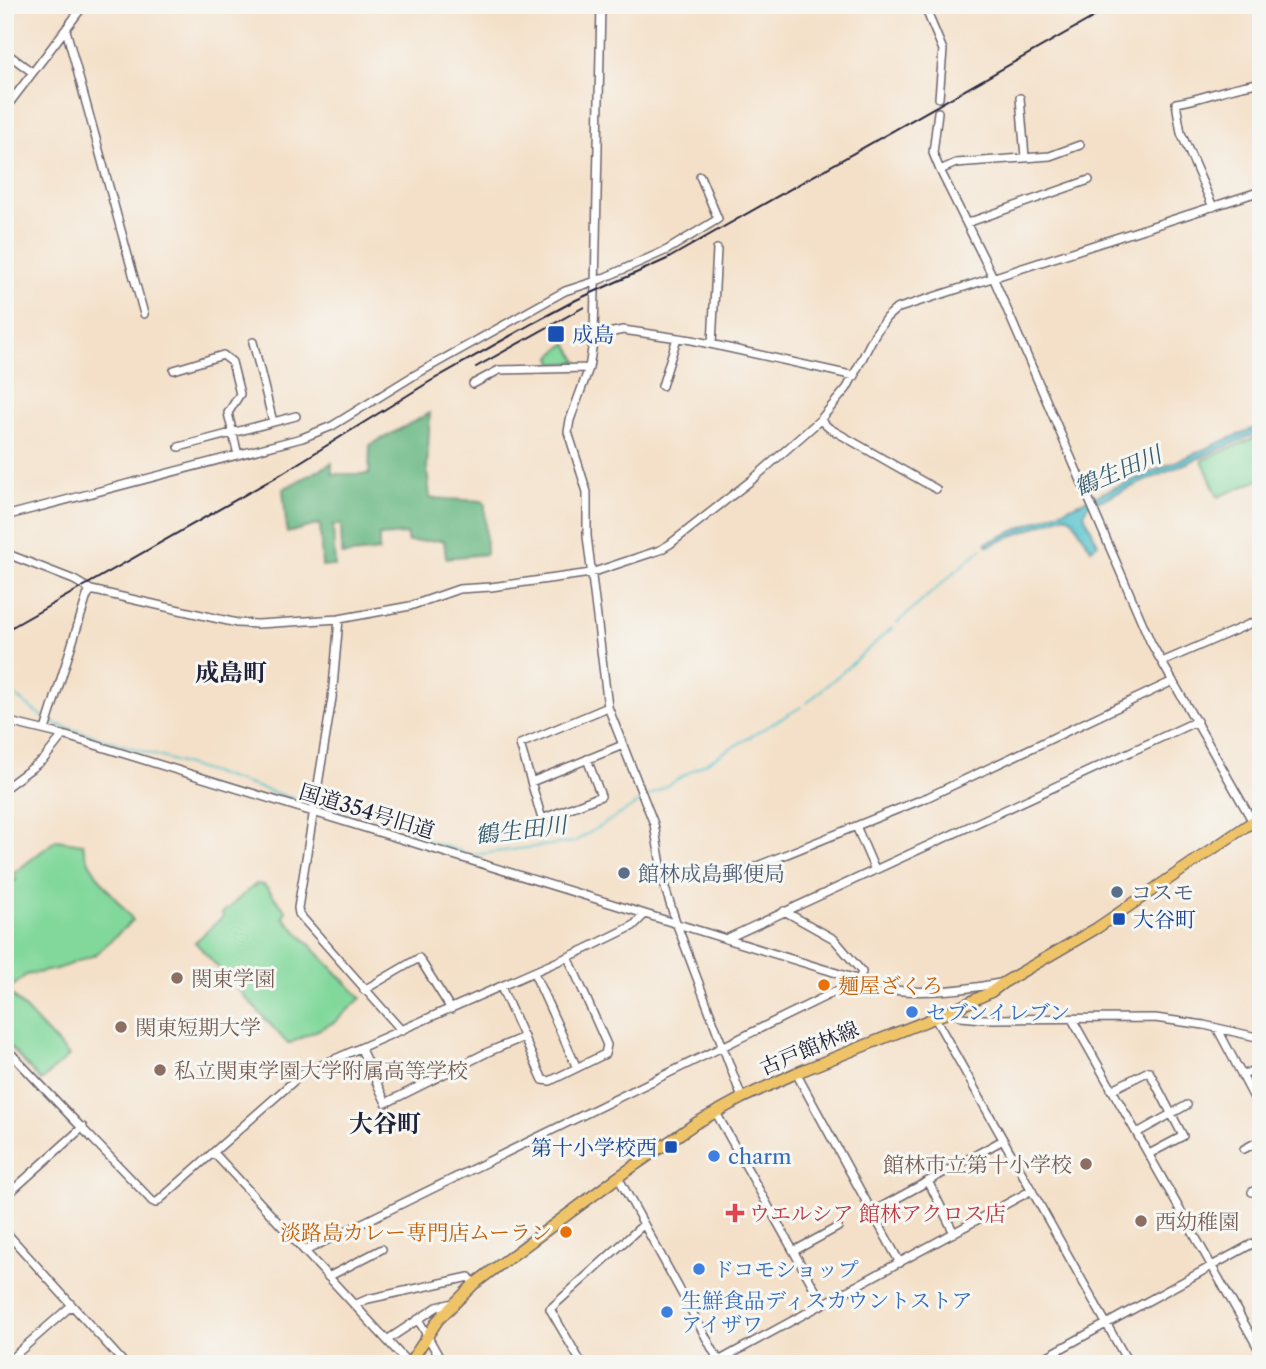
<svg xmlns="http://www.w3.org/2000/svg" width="1266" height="1369" viewBox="0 0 1266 1369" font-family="'Libre Caslon Text','Noto Serif JP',serif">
	<rect width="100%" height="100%" fill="#f6f6f2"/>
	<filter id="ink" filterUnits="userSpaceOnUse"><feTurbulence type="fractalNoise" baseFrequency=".0143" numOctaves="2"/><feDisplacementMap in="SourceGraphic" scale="14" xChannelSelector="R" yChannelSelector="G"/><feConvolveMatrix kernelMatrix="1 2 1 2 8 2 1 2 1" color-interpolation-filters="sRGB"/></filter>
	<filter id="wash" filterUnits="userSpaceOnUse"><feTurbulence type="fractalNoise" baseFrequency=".00686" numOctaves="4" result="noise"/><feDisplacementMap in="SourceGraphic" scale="28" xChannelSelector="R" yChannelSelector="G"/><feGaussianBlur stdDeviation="1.57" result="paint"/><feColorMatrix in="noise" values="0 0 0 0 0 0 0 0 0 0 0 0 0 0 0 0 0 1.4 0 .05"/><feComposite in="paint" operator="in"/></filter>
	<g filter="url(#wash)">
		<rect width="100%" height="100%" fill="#f4e0c8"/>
		<path fill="#82d89b" stroke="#527d6b" stroke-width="2" d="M 567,343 L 578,362 L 553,364 L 551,356 Z
			M 1261,435 L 1261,479 L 1218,497 L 1202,460 Z
			M 56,840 L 83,844 C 85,867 119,901 133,920 L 95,955 L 57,969 L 26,975 L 7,991 L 5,989 L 5,877 L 11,883 L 16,880 L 14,873 Z
			M 256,884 L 264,885 L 286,911 L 283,917 L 361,998 L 335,1022 L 288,1044 L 195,942 L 223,917 L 222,913 Z
			M 10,993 L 69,1056 L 41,1081 L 5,1041 L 5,997 Z"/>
		<path fill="#69b883" stroke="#466d5f" stroke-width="2" d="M 430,413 L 427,468 L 430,498 L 482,501 L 485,504 L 486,554 L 446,558 L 444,540 L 408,542 L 406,534 L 379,536 L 379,551 L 342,555 L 341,524 L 333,526 L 335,566 L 322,566 L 320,524 L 287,533 L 283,489 L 332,463 L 332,474 L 369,474 L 370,445 Z"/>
		<path fill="#55c2cd" stroke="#3c7284" stroke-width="2" d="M 1261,425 L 1261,431 L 1087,506 L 1084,514 L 1098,544 L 1091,549 L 1073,520 L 1065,515 L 988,546 L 986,543 Z"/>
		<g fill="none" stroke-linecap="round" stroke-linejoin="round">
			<path stroke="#55c2cd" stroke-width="2" d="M 897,623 L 982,548
				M 5,688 L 44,718
				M 807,703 L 892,628
				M 53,723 L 311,804
				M 649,796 L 801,707
				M 319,806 L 472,855 L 574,842 L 640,802"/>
		</g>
	</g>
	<g filter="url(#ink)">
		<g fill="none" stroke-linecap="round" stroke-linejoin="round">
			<defs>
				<path id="minor" d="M 924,5 L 943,50 L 939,98
					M 1252,5 L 1261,27
					M 66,30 L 144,314
					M 5,52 L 32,72
					M 1020,98 L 1025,157
					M 5,109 L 84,5
					M 938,112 L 933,153 L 940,170 L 993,277 L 1151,643 L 1253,822
					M 940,170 L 956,163 L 1050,156 L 1080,145
					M 1213,207 L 1181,133 L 1176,103 C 1205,99 1232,85 1261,83
					M 967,223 L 1089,180
					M 594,336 L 601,5
					M 253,342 L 273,422
					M 712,344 L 717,249
					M 174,370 L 223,355 L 232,362 L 240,394 L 228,413 L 238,455
					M 473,384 L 499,370 L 589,368
					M 662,386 L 677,338
					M 820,420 L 829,428 L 936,489
					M 179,447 L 296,416
					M 5,516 L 302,438 L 332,426 L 413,376 L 565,291 L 599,280 L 667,250 L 718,219 L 700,176
					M 5,553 L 74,580 L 91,590 L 237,623 L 258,624 L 339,619 L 410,606 L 459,589 L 491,587 L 591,573 L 660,550 L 670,544 L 753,479 L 820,420 L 847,388 L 875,334 L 886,318 L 896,309 L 1261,191
					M 339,619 L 332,698 L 298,908 L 299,914 L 402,1031
					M 1162,662 L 1261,619
					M 5,721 L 63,735 L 892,990 C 928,994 964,990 1000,983
					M 45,730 L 87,596 L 91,590
					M 587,759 L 601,796 L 542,819 L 520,744 L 608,707
					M 531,782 L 623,745
					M 5,788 L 44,759 L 63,735
					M 856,826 L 875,870
					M 730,877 L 928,797 L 1173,681
					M 726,939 L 1197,721
					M 534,973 L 577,1068
					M 501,987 L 543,1080 L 550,1081 L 605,1054 L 607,1045 L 568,957
					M 364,990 L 419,958 L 451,1009
					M 949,1012 L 961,1017 L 983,1019 L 1155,1018 L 1204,1025 L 1261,1038
					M 935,1018 L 1129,1364
					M 1072,1019 L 1261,1353
					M 1217,1028 L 1261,1111
					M 5,1047 C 53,1099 103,1149 152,1201 L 156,1203 L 303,1073 L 586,949 L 633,926 L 644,915
					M 361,1049 L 386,1103 L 488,1052 L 524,1037
					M 796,1073 L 900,1263
					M 1242,1076 L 1261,1066
					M 1111,1090 L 1149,1071 L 1183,1136 L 1149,1154
					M 742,1098 L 677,925 L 665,888 L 654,824 L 608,707 L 587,536 L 587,492 L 568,432 L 570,420 L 589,368 L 594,336 L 623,330 L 692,340 L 855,376
					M 715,1111 L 823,1304
					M 1137,1133 L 1187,1105
					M 1244,1149 L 1261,1140
					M 214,1153 L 409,1364
					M 618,1177 L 720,1363
					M 928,1181 L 954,1233
					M 1252,1192 L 1261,1187
					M 5,1197 L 83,1127
					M 872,1212 L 1003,1140
					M 5,1231 L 125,1364
					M 305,1251 L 859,980 L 862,972 L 834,939 L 784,911
					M 794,1251 L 838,1227
					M 328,1277 L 382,1249
					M 354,1305 L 368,1299 L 469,1277 L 474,1284
					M 418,1319 L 443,1364
					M 387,1340 L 437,1307 L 453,1303
					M 5,1364 L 72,1305
					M 582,1364 L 550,1309 L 644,1224
					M 713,1364 L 1032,1190
					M 1033,1364 L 1261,1239"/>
				<path id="major" d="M 409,1364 L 438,1320 L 474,1284 L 618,1177 L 696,1123 L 742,1098 L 796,1073 L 949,1012 L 991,992 L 1003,983 L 1097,928 L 1261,816"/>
			</defs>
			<use href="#minor" stroke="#6c646c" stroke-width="10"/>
			<use href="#major" stroke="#6c646c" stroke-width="13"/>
			<use href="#minor" stroke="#fff" stroke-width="7"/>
			<use href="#major" stroke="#efc469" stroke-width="10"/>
			<path stroke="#22223b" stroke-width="2" d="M 476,367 L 584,307
				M 5,631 L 276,477 L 429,382 L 533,323 L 576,300 L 667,259 L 1115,5"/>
		</g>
	</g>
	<g fill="#1a4fb4" stroke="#f6f6f2" stroke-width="2.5">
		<rect x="547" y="325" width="18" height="18" rx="3.5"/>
		<rect x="1112" y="912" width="14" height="14" rx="3.5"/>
		<rect x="664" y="1140" width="14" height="14" rx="3.5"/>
	</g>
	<g fill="#5c6f8a" stroke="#f6f6f2" stroke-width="2.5">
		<circle cx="624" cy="873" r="7"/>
		<circle cx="1117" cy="892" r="7"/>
	</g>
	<g fill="#8d6e63" stroke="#f6f6f2" stroke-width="2.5">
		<circle cx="177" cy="978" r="7"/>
		<circle cx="121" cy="1027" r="7"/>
		<circle cx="160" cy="1070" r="7"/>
		<circle cx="1086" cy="1164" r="7"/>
		<circle cx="1141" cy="1221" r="7"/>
	</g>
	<g fill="#e8710a" stroke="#f6f6f2" stroke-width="2.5">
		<circle cx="824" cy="985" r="7"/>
		<circle cx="566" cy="1232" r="7"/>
	</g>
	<g fill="#3f7fe0" stroke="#f6f6f2" stroke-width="2.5">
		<circle cx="912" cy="1012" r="7"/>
		<circle cx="714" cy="1156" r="7"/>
		<circle cx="699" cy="1269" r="7"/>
		<circle cx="667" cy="1312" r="7"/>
	</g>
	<path fill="#e0444e" stroke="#f6f6f2" stroke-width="2.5" d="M731.5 1202.5h7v7h7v7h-7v7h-7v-7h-7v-7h7z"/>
	<g text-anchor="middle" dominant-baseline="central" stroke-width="6" stroke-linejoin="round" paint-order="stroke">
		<g font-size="21" fill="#164399" stroke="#f6f6f2" text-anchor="start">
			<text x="572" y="334">成島</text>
			<text x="1133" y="919">大谷町</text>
			<text x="657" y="1147" text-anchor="end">第十小学校西</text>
		</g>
		<g font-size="21" fill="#22223b" stroke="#f6f6f2">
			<text transform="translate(367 811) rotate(17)">国道354号旧道</text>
			<text transform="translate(809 1048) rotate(-23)">古戸館林線</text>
		</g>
		<g font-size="21" fill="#4e5e75" stroke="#f6f6f2" text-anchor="start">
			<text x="638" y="873">館林成島郵便局</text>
			<text x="1131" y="892">コスモ</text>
		</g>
		<g font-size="21" fill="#785e54" stroke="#f6f6f2" text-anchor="start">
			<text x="191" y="978">関東学園</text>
			<text x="135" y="1027">関東短期大学</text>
			<text x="174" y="1070">私立関東学園大学附属高等学校</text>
			<text x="1072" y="1164" text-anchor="end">館林市立第十小学校</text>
			<text x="1155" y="1221">西幼稚園</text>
		</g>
		<g font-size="21" fill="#c56008" stroke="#f6f6f2" text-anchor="start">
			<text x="838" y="985">麺屋ざくろ</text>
			<text x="552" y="1232" text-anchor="end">淡路島カレー専門店ムーラン</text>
		</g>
		<g font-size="21" fill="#366cbe" stroke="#f6f6f2" text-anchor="start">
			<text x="926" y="1012">セブンイレブン</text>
			<text x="728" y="1156">charm</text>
			<text x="713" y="1269">ドコモショップ</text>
			<text x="681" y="1300">生鮮食品ディスカウントストア<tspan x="681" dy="24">アイザワ</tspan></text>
		</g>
		<g font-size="21" fill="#be3a42" stroke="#f6f6f2" text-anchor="start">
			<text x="749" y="1213">ウエルシア 館林アクロス店</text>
		</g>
		<g font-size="23" font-style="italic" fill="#345a6e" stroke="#f6f6f2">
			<text transform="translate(1118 471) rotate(-23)">鶴生田川</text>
			<text transform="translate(521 830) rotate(-7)">鶴生田川</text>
		</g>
		<g font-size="24" font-weight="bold" fill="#22223b" stroke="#f6f6f2">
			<text x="231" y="672">成島町</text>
			<text x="385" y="1123">大谷町</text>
		</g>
	</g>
	<rect width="1266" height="1369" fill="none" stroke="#f6f6f2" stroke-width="28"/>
</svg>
